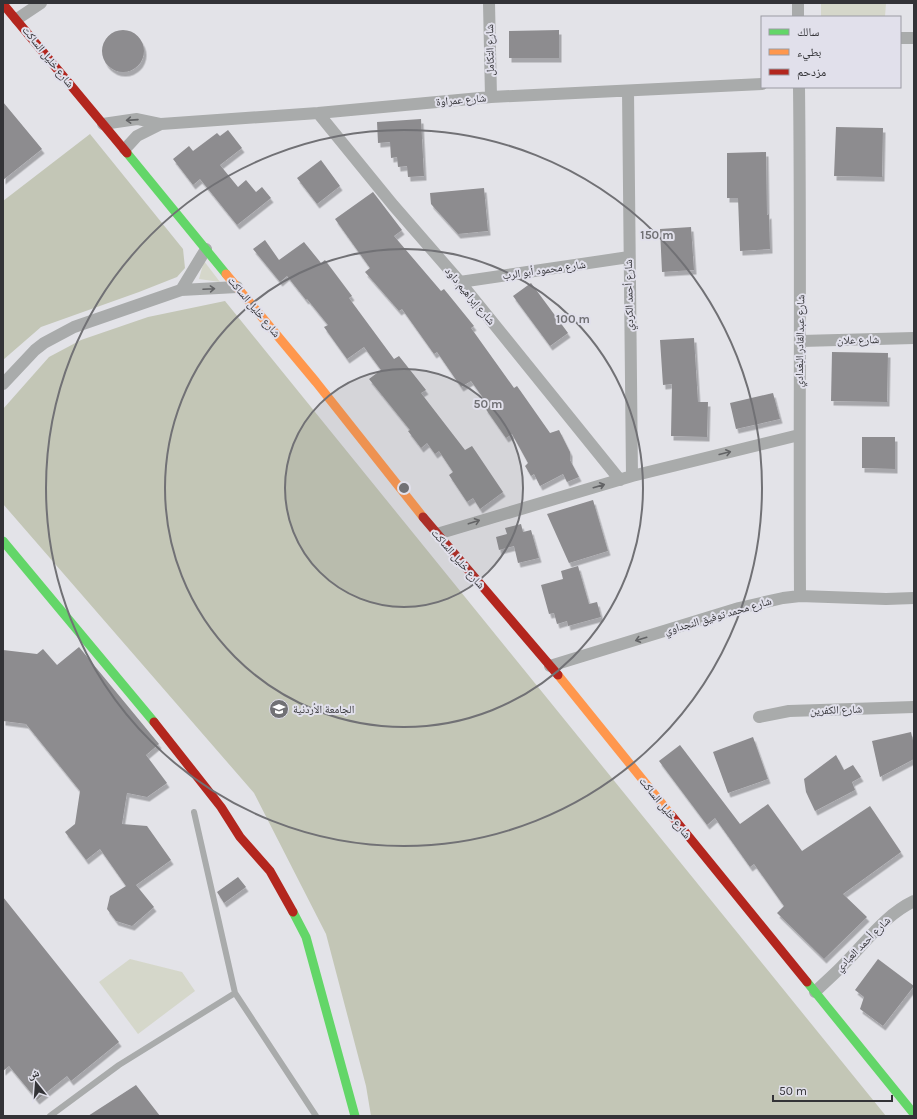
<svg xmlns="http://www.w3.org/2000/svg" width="917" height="1119" viewBox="0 0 917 1119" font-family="Karla,'Noto Naskh Arabic',sans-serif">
	<defs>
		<filter id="shadow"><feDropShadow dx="2.5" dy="4.5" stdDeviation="0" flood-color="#0004"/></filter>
	</defs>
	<rect width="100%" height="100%" fill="#e3e3e8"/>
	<path fill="#d5d7ca" d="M 821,3 L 886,3 L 885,17 L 821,17 Z
		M 204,261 L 220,282 L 199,279 Z
		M 130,959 L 182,972 L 195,991 L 138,1034 L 99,982 Z"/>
	<path fill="#c3c6b6" d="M 90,134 L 183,249 L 185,268 L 177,277 L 139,292 L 41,327 L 3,360 L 3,201 Z
		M 225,301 L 886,1116 L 371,1116 L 366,1086 L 326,934 L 254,793 L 3,504 L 3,409 L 49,357 L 81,340 L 148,317 Z"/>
	<path fill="#8d8c8f" filter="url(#shadow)" d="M 559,30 L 559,58 L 509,58 L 509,31 Z
		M102 51a21 21 0 1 1 42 0a21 21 0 1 1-42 0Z
		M 3,102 L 42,149 L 3,180 Z
		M 421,119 L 424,176 L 408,177 L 407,166 L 398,167 L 397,157 L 391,158 L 390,142 L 378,143 L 377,122 Z
		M 836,127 L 883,128 L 882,177 L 834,176 Z
		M 228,130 L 242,148 L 220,165 L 238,187 L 246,180 L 256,192 L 262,187 L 271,198 L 237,225 L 200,179 L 193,185 L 173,159 L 189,146 L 193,151 L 217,133 L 220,136 Z
		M 766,152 L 767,215 L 769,214 L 770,249 L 740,251 L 738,198 L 727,198 L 727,153 Z
		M 321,160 L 340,186 L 317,204 L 297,178 Z
		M 484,188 L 488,231 L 458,234 L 431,204 L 430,193 Z
		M 373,192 L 402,230 L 394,236 L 441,291 L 444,289 L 474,326 L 471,328 L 514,388 L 517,386 L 550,433 L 559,430 L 570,452 L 570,460 L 579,477 L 567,482 L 563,474 L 540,486 L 534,474 L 531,476 L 525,466 L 528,463 L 512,434 L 506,438 L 485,408 L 489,406 L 471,381 L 461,387 L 437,352 L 434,354 L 402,309 L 399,311 L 365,272 L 370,268 L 335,219 Z
		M 691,227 L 694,270 L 662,272 L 660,229 Z
		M 265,240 L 279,260 L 304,242 L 321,263 L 325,260 L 352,296 L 349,298 L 394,359 L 399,356 L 426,390 L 421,393 L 465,450 L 472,446 L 503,492 L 480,509 L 473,498 L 467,502 L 449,475 L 453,472 L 439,451 L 435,454 L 427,443 L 421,448 L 408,431 L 410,430 L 369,379 L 381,370 L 364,347 L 347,359 L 324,327 L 328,325 L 307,299 L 306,300 L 287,276 L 280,282 L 253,249 Z
		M 531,283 L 568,333 L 550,346 L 513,296 Z
		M 694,338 L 698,402 L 708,402 L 707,437 L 671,436 L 672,384 L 663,385 L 660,340 Z
		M 832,352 L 888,353 L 887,402 L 831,401 Z
		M 773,393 L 780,419 L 736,429 L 730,403 Z
		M 862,437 L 895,437 L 895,469 L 862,468 Z
		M 593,500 L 608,551 L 569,563 L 547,514 Z
		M 521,524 L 523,532 L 531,530 L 539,558 L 518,563 L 514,546 L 499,550 L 496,537 L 507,534 L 505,528 Z
		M 578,566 L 589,604 L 597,602 L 601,617 L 568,626 L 567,621 L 557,624 L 554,613 L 549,614 L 541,585 L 563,579 L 561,571 Z
		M 79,647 L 159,744 L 146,755 L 167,783 L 147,797 L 127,793 L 122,824 L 147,826 L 171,860 L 136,885 L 154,907 L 132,926 L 116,921 L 107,909 L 110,896 L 126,886 L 100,849 L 86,860 L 65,832 L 75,824 L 80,791 L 26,724 L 3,721 L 3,650 L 37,654 L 43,649 L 57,665 Z
		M 911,732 L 914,745 L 914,759 L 880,777 L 872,741 Z
		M 753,737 L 768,779 L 728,793 L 713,752 Z
		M 680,745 L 740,824 L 768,804 L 802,851 L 870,806 L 901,852 L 843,894 L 867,917 L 824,959 L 777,913 L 784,906 L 754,864 L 750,867 L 715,818 L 707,825 L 659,761 Z
		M 836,755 L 844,770 L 853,765 L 861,777 L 852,782 L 855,790 L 815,811 L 806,792 L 804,779 Z
		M 238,877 L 246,887 L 224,903 L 217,892 Z
		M 3,897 L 119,1042 L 71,1081 L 67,1076 L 37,1100 L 9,1066 L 3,1071 Z
		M 878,959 L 914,986 L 883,1026 L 860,1009 L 864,997 L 855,990 Z
		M 136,1085 L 160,1116 L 88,1116 Z"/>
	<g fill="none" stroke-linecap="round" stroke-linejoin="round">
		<path stroke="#a9abab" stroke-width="6" d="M 194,812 L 235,993
			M 50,1116 L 119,1065 L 235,993 L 316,1116"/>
		<path stroke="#a9abab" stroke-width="12" d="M 489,3 L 491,97
			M 798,3 L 798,17
			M 17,19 L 41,3
			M 900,38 L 914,38
			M 799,87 C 801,257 799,426 800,596
			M 628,91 L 632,476
			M 318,113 L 393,205 L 460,282 L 620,480
			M 103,124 L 137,119 L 161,124
			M 125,149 L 137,136 L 161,124 L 318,113 L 491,97 L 762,84
			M 460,282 L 629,257
			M 181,290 L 206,249
			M 801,341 L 914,338
			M 3,384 L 35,350 L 44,343 L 74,327 L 181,290 L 237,287
			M 437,534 L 632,476 L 799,435
			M 550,666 L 739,608 L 783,598 L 800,596 L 886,599 L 914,598
			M 759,717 L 789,711 L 914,707
			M 815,992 C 825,982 836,973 846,962 C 868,940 885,915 914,901"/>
		<path stroke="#63d668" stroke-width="9" d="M 127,153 L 226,274
			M 3,541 L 154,722
			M 293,912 L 306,937 L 355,1116
			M 807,982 L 914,1114"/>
		<path stroke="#ff974d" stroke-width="9" d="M 226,274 L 316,382 L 423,517
			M 558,675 L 672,816"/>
		<path stroke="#b3261e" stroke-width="9" d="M 3,4 L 127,153
			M 423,517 L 558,675
			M 154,722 L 221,807 L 240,837 L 270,871 L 293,912
			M 672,816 L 807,982"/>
	</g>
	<defs><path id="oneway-shaft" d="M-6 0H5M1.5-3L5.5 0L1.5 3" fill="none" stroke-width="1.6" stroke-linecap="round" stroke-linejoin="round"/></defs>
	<g stroke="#626365">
		<use href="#oneway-shaft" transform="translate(132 120) rotate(176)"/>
		<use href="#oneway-shaft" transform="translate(209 289) rotate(-3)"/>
		<use href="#oneway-shaft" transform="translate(725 453) rotate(-14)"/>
		<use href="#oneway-shaft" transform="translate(599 486) rotate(-16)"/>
		<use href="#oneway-shaft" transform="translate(474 522) rotate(-18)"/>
		<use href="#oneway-shaft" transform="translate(641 639) rotate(163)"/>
	</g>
	<circle cx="404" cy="488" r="119" fill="#717175" fill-opacity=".12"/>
	<g fill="none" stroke="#717175" stroke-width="2">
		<circle cx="404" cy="488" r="119"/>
		<circle cx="404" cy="488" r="239"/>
		<circle cx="404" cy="488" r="358"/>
	</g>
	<defs>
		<symbol id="university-disc" viewBox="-11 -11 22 22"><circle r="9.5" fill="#717175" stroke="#e1e0eb"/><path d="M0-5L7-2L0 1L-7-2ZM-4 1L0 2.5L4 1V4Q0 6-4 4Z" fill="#fff"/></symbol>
	</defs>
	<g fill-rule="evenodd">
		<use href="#university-disc" x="268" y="698" width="22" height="22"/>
	</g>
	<g text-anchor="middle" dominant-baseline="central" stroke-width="4" stroke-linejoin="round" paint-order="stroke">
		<g font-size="11" fill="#333337" stroke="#e1e0eb">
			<text transform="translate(490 50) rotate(-91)">شارع التكامل</text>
			<text transform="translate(48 57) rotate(51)">شارع خليل الساكت</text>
			<text transform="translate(461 100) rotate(-5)">شارع عمراوة</text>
			<text transform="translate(544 270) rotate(-8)">شارع محمود أبو الرب</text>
			<text transform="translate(629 295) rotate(-91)">شارع أحمد الكردي</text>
			<text transform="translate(470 296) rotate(50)">شارع إبراهيم داود</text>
			<text transform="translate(254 307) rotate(50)">شارع خليل الساكت</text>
			<text transform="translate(858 340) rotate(-1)">شارع علان</text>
			<text transform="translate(800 341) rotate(-89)">شارع عبدالقادر البغدادي</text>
			<text transform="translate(458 559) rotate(49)">شارع خليل الساكت</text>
			<text transform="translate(718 616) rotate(-16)">شارع محمد توفيق النجداوي</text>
			<text transform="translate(836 710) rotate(-2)">شارع الكفرين</text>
			<text transform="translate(665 808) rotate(51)">شارع خليل الساكت</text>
			<text transform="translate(863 944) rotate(-45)">شارع أحمد العبادي</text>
		</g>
		<g font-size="11" fill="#333337" stroke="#e1e0eb" text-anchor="start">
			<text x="293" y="709">الجامعة الأردنية</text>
		</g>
	</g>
	<circle cx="404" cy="488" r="6" fill="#717175" stroke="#e1e0eb" stroke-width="2"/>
	<g font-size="12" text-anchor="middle" font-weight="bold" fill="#717175" stroke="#e1e0eb" stroke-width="4" stroke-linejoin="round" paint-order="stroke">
		<text x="657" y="239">150 m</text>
		<text x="573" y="323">100 m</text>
		<text x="488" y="408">50 m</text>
	</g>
	<rect width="917" height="1119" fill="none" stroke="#333337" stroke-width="8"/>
	<rect x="761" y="16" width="140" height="72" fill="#e1e0eb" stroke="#9b9ba3"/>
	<rect x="769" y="29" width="20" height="6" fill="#63d668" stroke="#9b9ba3"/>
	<text x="797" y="36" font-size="12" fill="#333337">سالك</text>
	<rect x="769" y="49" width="20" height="6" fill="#ff974d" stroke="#9b9ba3"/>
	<text x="797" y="56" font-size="12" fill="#333337">بطيء</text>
	<rect x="769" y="69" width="20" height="6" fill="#b3261e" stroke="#9b9ba3"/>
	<text x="797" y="76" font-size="12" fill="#333337">مزدحم</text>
	<g transform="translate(36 1083) rotate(343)" stroke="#e1e0eb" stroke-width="3" paint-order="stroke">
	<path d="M0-3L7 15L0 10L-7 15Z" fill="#333337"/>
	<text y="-6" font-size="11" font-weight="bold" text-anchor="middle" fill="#333337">ش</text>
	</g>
	<path d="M773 1095v6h119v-6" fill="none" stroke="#333337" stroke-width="2"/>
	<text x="779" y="1095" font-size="12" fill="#333337" stroke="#e1e0eb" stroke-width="3" paint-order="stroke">50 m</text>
</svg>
